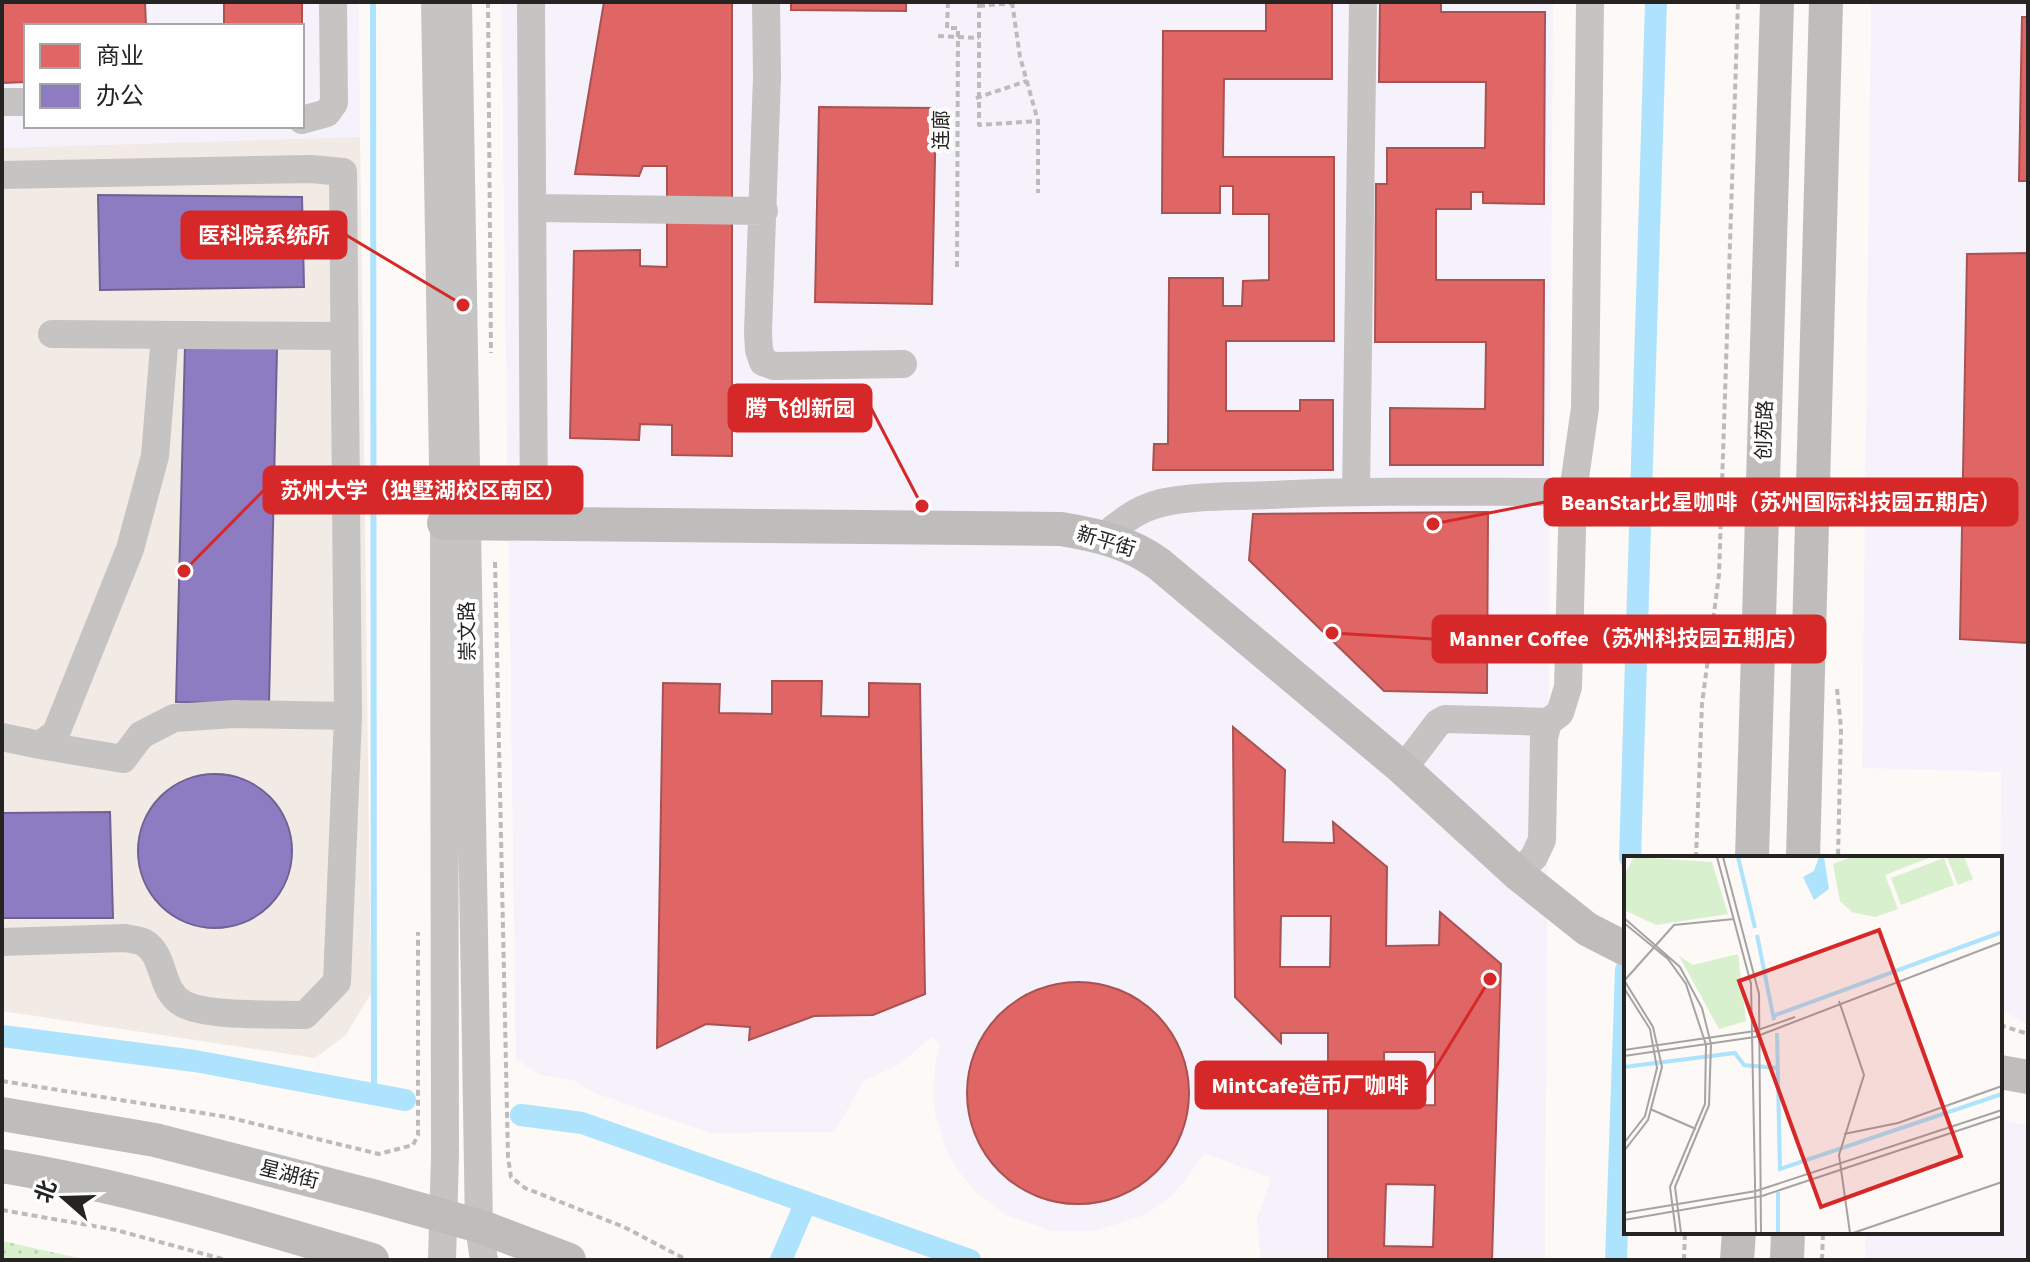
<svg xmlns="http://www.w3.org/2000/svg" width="2030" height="1262" viewBox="0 0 2030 1262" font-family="'Source Sans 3','Noto Sans SC',sans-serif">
	<defs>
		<pattern id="grass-dots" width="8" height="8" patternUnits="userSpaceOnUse" patternTransform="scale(2)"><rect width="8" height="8" fill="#d8f0cd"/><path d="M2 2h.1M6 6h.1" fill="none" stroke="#b9ceb0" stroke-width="1.8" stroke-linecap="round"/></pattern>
	</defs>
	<rect width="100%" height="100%" fill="#fcf9f7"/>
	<path fill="#f6f2fb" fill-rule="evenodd" d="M 2,2 L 359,2 L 360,137 L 2,148 ZM 26,26 L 302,26 L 302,126 L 26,126 Z
		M 501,2 L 1553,2 L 1545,1260 L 1261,1260 L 1257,1219 L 1271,1178 L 1204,1153 L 1186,1180 L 1167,1200 L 1144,1215 L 1096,1231 L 1052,1231 L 1006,1215 L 978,1194 L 963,1177 L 948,1154 L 935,1114 L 933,1092 L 935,1065 L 940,1044 L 931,1037 L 902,1063 L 863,1081 L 835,1132 L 711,1133 L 597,1094 L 573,1080 L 541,1075 L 516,1059 Z
		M 1871,2 L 2028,2 L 2028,1024 L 2000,1010 L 2001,772 L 1862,768 Z
		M 2000,1119 L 2028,1126 L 2028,1260 L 1866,1260 L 1865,1232 L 2000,1232 Z"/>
	<path fill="#f2eae5" d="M 360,137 L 371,993 L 346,1035 L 315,1058 L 2,1011 L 2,148 Z"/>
	<path fill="url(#grass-dots)" d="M 2,1241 L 87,1260 L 2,1260 Z"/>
	<path fill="#e06666" stroke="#a85252" stroke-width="2" fill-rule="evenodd" d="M 2,2 L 145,2 L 146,26 L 26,26 L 26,82 L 2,83 Z
		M 224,2 L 302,2 L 302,26 L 224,26 Z
		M 604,2 L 732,2 L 732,456 L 672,455 L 672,425 L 640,424 L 639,440 L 570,438 L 574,251 L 640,250 L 640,266 L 667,267 L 667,166 L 643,166 L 639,176 L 575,174 Z
		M 791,2 L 906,2 L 906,11 L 791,10 Z
		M 1266,2 L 1332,2 L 1332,79 L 1224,79 L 1223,157 L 1334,157 L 1334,341 L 1226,341 L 1226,411 L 1300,411 L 1300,400 L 1333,400 L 1333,470 L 1153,470 L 1154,444 L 1168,444 L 1169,278 L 1223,278 L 1223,306 L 1242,306 L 1243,281 L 1269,280 L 1269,214 L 1233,214 L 1233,186 L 1220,186 L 1220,213 L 1162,213 L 1163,31 L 1266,31 Z
		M 1380,2 L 1441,2 L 1441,12 L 1545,12 L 1544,204 L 1483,203 L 1483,192 L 1471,192 L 1471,209 L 1436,209 L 1436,280 L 1544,280 L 1543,465 L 1390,465 L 1390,408 L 1485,409 L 1486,342 L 1375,342 L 1376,184 L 1387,184 L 1387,148 L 1485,148 L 1486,82 L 1379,82 Z
		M 2022,17 L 2028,17 L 2028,181 L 2019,181 Z
		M 819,107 L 936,108 L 932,304 L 815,302 Z
		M 2028,253 L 2028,643 L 1960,639 L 1967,254 Z
		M 1488,512 L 1487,693 L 1384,691 L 1249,560 L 1253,514 Z
		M 772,681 L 822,681 L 821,716 L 869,717 L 869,683 L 920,684 L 925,994 L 873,1015 L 814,1016 L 749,1040 L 750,1027 L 706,1024 L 657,1048 L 663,683 L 720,684 L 719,713 L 772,714 Z
		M 1233,727 L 1285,770 L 1283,842 L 1334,843 L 1333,822 L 1387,867 L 1386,946 L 1439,945 L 1440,912 L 1501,964 L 1492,1260 L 1328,1260 L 1328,1033 L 1281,1033 L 1281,1043 L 1235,997 ZM 1281,916 L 1331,916 L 1330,967 L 1280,967 ZM 1384,1052 L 1435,1052 L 1435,1105 L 1384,1106 ZM 1386,1184 L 1435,1185 L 1433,1247 L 1384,1246 Z
		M967 1093a111 111 0 1 1 222 0a111 111 0 1 1-222 0Z"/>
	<path fill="#8e7cc3" stroke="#6f6293" stroke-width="2" d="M 98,195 L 302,197 L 304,287 L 100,290 Z
		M 185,346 L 277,349 L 269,704 L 176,702 Z
		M138 851a77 77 0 1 1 154 0a77 77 0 1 1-154 0Z
		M 110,812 L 113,918 L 2,918 L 2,813 Z"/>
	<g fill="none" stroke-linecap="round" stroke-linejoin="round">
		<path stroke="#ade3fc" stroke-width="6" d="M 373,2 L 374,1096"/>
		<path stroke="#ade3fc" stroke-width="22" d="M 1630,858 L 1656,2
			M 2,1036 L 195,1061 L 405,1100
			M 521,1115 L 582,1123 L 970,1260
			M 781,1260 L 806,1202
			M 1616,1260 L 1626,970"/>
		<path stroke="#bcbbbb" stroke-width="4" stroke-dasharray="6 4" stroke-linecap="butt" d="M 488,2 L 491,353
			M 932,2 L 977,2
			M 979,2 L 979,125 L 1038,121
			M 1012,2 L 1020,57 L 1038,121 L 1038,193
			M 979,6 L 1012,3
			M 938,36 L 979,38
			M 976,98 L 1027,81
			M 495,562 L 508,1157 L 511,1177 L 525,1188 L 624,1227 L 687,1260
			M 1837,689 L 1841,728 L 1838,858
			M 1696,858 L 1702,704 L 1719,575 L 1738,2
			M 2000,1025 L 2028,1034
			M 2,1081 L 227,1117 L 379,1154 L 413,1145 L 418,1135 L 418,932
			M 2,1210 L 116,1230 L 226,1260
			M 1684,1260 L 1685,1232
			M 1822,1260 L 1823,1232"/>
		<path stroke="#c6c3c3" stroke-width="28" d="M 435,2 L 444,523 L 445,1156 L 442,1260
			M 458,2 L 479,1226 L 484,1260
			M 531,2 L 534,524
			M 766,2 L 767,77 L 758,332 L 759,350 L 763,362 L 774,366 L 903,364
			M 2,102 L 26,102
			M 302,120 L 327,113 L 334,103 L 333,2
			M 2,175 L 311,169 L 343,172 L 348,716 L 337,982 L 305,1015 C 276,1014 204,1017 182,1003 C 159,990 166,954 143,942 C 138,940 130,939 125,938 L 2,942
			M 533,208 L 764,211
			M 52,334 L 344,336
			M 1356,491 L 1363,2
			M 1104,537 C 1120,522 1139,508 1161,503 C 1196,495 1234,497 1270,495 C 1371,490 1472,492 1573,492
			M 2,737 L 40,745 L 56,733 L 130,549 L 155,456 L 165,335
			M 40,745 L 123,759 L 141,735 L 174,718 L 234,714 L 348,716
			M 1403,769 L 1438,723 L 1445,719 L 1548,722
			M 1518,874 L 1534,857 L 1542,840 L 1544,738 L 1548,722 L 1560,713 L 1568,687 L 1573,492 L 1585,408 L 1590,2"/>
		<path stroke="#bfbdbc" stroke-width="34" d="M 444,523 L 1061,529 C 1097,535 1129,542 1159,564 L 1400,766 L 1518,874 L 1587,929 L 1626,949
			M 1752,858 L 1777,2
			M 1803,858 L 1826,2
			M 2000,1072 L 2028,1077
			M 2,1114 L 155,1140 L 376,1197 L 479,1226 L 569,1260
			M 2,1166 C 127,1186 250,1224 372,1260
			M 1737,1260 L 1739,1232
			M 1787,1260 L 1788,1232"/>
		<path stroke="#bcbbbb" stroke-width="4" stroke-dasharray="6 4" stroke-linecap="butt" d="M 948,2 L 947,28 L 958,28 L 957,269"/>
	</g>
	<g text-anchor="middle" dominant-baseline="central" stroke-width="8" stroke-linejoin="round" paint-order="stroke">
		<g font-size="20" fill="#262422" stroke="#fff">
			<text transform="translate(942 130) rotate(-90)">连廊</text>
			<text transform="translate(1765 430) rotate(-88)">创苑路</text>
			<text transform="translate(1106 542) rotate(17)">新平街</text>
			<text transform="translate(468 631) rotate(-91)">崇文路</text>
			<text transform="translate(289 1175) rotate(14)">星湖街</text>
		</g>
	</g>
	<g transform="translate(1624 856)">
		<rect width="378" height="378" fill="#fcf9f7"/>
		<path d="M 227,1 L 307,1 L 261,19 L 274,53 L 251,61 L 228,56 L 216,45 L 209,8 ZM 323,1 L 340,1 L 349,23 L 334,29 ZM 114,98 L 122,165 L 95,173 L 55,100 L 69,109 Z" fill="#d8f0cd"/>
		<path d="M 10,1 L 88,6 L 104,58 L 32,69 L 0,54 L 0,19 ZM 320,2 L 330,29 L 277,49 L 267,22 Z" fill="#d8f0cd"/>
		<path d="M 195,1 L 200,1 L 205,33 L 190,44 L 179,21 L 190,15 Z" fill="#ade3fc"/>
		<path fill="none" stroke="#ade3fc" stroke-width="4" d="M 114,1 L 131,72M 133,79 L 150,164M 149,160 L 378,76M 153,177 L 156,313 L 378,238M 0,211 L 111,197 L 120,209 L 153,212M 154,377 L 154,336"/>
		<path fill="none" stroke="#a6a4a2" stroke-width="2" d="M 93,1 L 127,128 L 132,377M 99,1 L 135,138 L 137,377M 0,62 L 56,111 L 78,152 L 87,188 L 85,249 L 51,331 L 57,377M 0,67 L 44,103 L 62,128 L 82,189 L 81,248 L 46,331 L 52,377M 0,124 L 29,171 L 38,211 L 24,264 L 0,295M 0,125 L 50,69 L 110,63M 0,132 L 26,173 L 33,212 L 21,260 L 0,287M 215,145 L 240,219 L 215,299 L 226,377M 0,194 L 131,175 L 171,161M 0,200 L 131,181 L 378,86M 26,253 L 72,273M 220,278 L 274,267 L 378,230M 0,357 L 132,335 L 378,254M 0,364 L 138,340 L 378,260M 229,377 L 378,326"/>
		<path fill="#d62828" fill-opacity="0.15" stroke="#d62828" stroke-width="4" d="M 255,74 L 337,300 L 197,351 L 115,125 Z"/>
		<rect width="378" height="378" fill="none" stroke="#262422" stroke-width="4"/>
	</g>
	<path fill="none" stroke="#d62828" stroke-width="3" d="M463 305L346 235M922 506L871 408M184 571L264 490M1433 524L1545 502M1332 633L1433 639M1490 979L1425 1085"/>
	<g fill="#d62828" stroke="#fff" stroke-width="3">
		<circle cx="463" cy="305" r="8"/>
		<circle cx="922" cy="506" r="8"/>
		<circle cx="184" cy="571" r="8"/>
		<circle cx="1433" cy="524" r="8"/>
		<circle cx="1332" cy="633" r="8"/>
		<circle cx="1490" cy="979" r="8"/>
	</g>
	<g fill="#d62828" stroke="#d62828" stroke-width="3">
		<rect x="182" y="212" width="164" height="46" rx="8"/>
		<rect x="729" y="385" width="142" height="46" rx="8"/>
		<rect x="264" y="467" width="318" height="46" rx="8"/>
		<rect x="1545" y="479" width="472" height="46" rx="8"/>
		<rect x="1433" y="616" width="392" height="46" rx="8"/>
		<rect x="1196" y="1062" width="229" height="46" rx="8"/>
	</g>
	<g font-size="22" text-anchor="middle" font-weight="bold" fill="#fff">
		<text x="264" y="243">医科院系统所</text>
		<text x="800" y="416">腾飞创新园</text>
		<text x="423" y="498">苏州大学（独墅湖校区南区）</text>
		<text x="1781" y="510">BeanStar比星咖啡（苏州国际科技园五期店）</text>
		<text x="1629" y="646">Manner Coffee（苏州科技园五期店）</text>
		<text x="1310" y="1093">MintCafe造币厂咖啡</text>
	</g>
	<rect width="2030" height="1262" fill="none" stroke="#262422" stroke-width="8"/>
	<rect x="24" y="24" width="280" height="104" fill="#ffffff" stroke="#a8a7a7" stroke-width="2"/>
	<rect x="40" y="44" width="40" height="24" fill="#e06666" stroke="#a8a7a7" stroke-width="2"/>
	<text x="96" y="64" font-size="24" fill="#262422">商业</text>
	<rect x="40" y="84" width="40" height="24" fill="#8e7cc3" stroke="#a8a7a7" stroke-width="2"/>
	<text x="96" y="104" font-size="24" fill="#262422">办公</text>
	<g transform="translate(64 1198) rotate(290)" stroke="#ffffff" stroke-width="6" paint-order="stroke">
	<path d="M0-6L14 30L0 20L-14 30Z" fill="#262422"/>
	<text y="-12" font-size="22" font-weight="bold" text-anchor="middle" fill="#262422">北</text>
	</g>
</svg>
